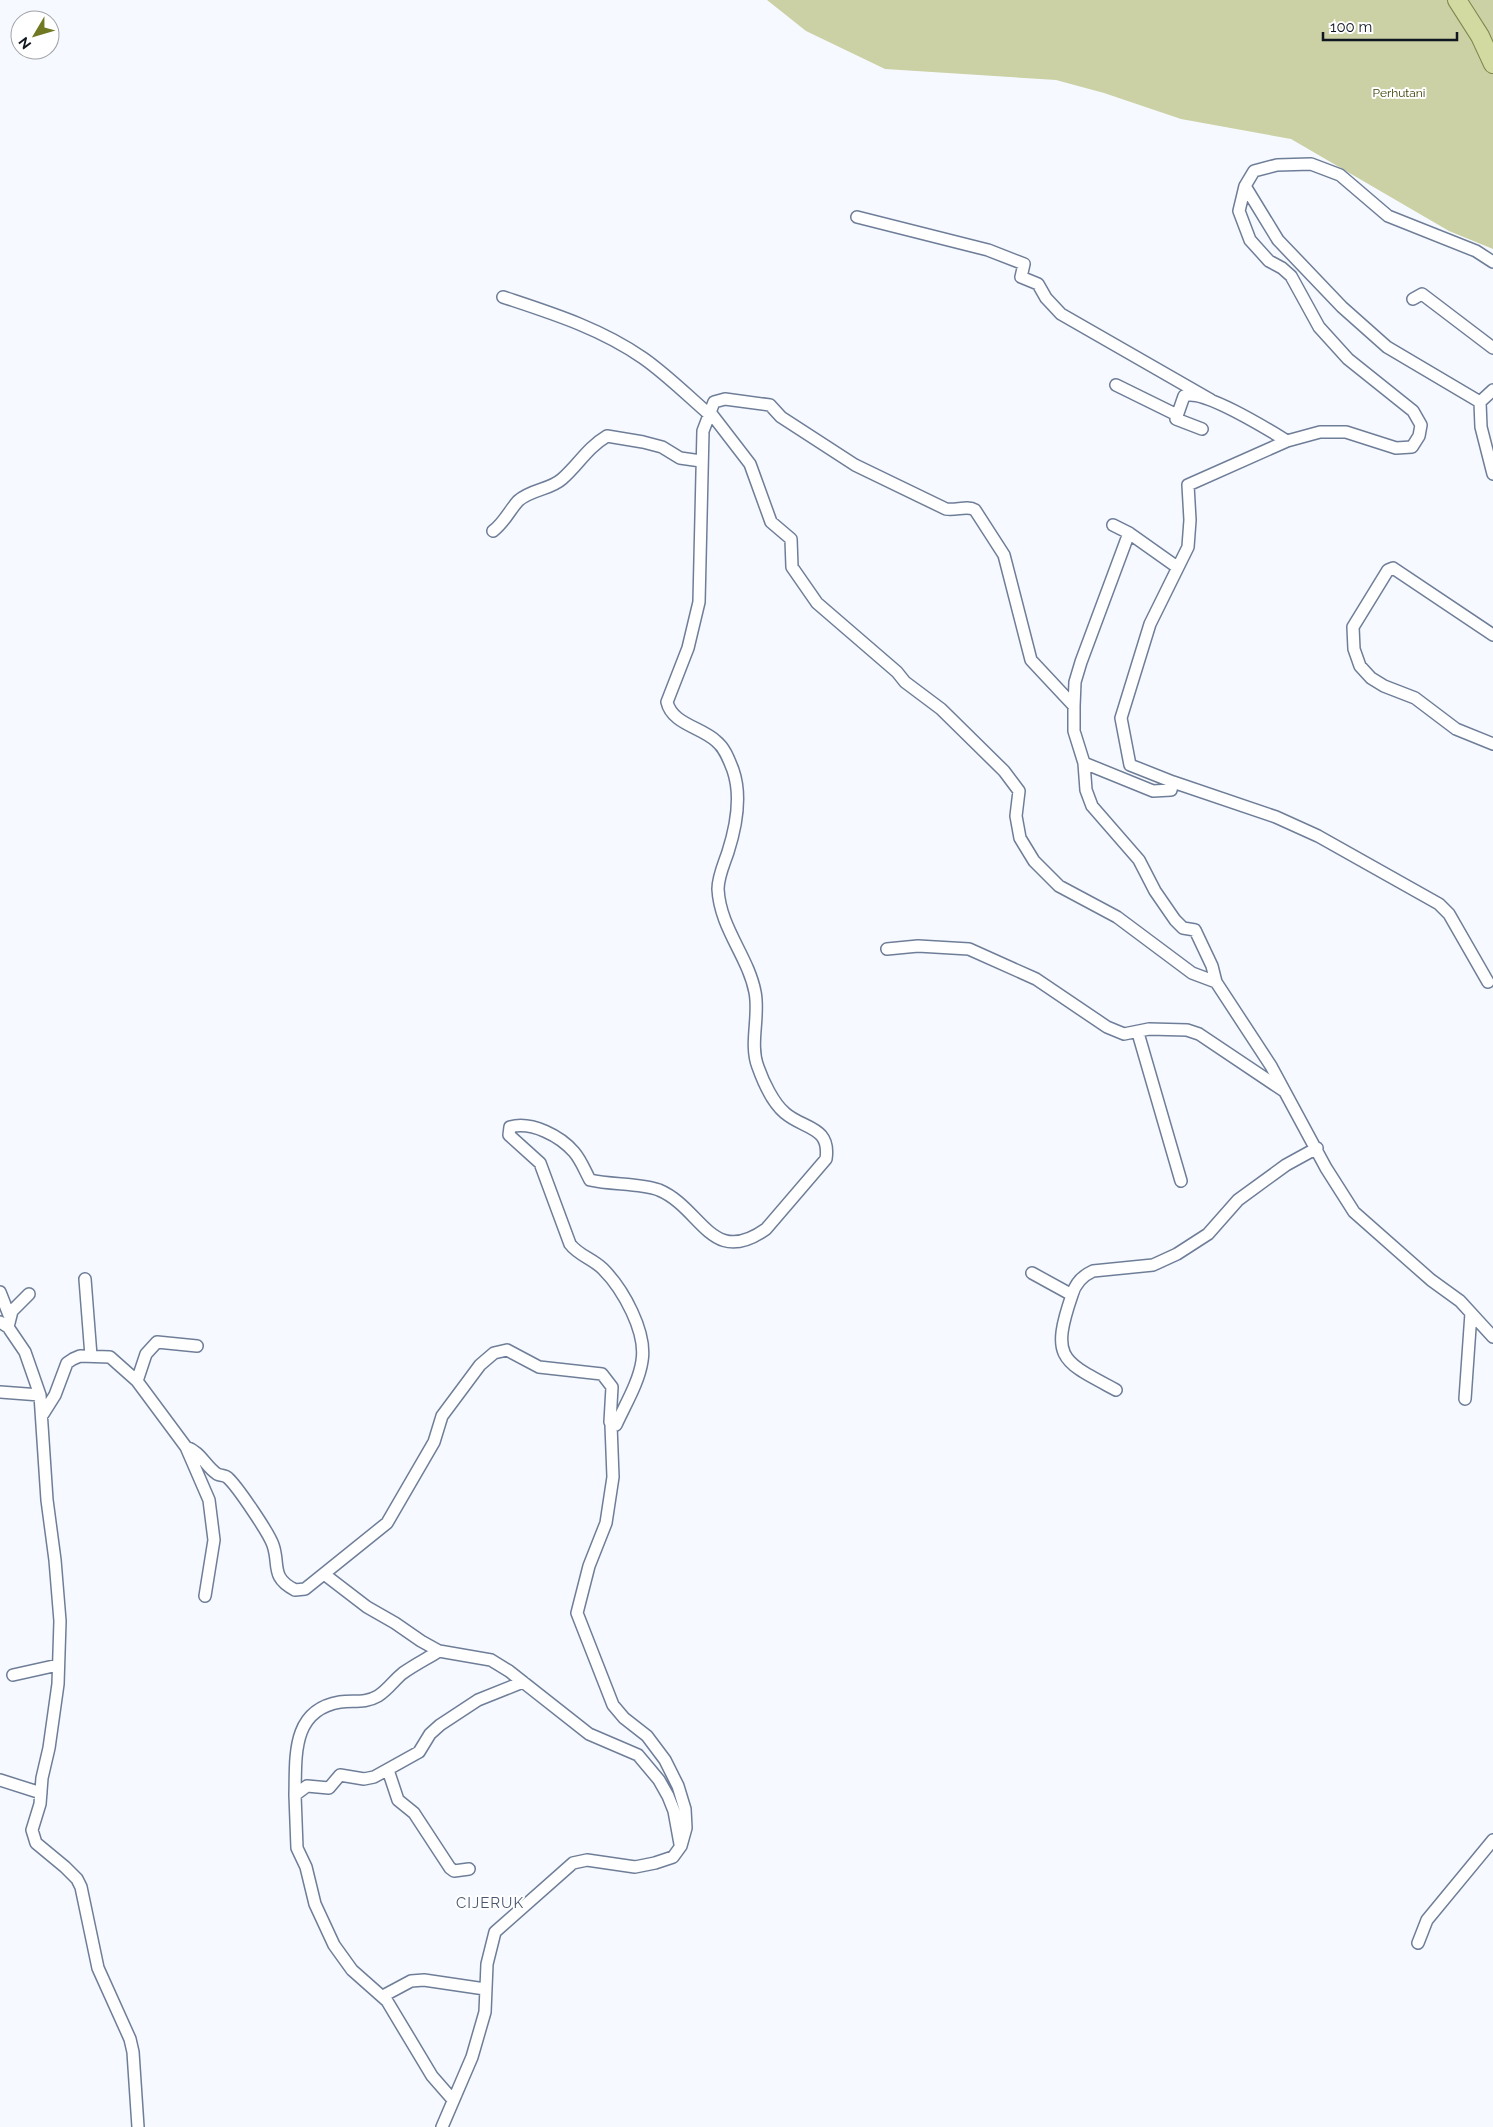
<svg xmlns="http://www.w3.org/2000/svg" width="1493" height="2127" viewBox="0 0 1493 2127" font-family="Raleway,sans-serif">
	<rect width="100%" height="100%" fill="#f6f9ff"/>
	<path fill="#cbd1a4" d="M 767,0 L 1493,0 L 1493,249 L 1449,231 L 1291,139 L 1181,119 L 1104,93 L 1056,80 L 885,69 L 806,31 Z"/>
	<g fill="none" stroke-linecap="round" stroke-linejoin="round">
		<defs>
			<path id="street" d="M 1245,186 L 1278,240 L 1342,307 L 1387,347 L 1480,402
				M 857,217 L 988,250 L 1024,264 L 1021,277 L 1038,284 L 1046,298 L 1061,314 L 1211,400
				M 503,297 C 551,313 600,328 643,358 C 666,374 688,396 710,415
				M 1413,299 L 1422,294 L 1493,348
				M 1116,385 L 1177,415
				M 1480,402 L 1481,427 L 1493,474
				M 1480,402 L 1493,390
				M 710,412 L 750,464 L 771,522 L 791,539 L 792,567 L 817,603 L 897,672 L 905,682 L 941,709 L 1004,771 L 1019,791 L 1016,816 L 1020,838 L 1034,861 L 1059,886 L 1117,917 L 1192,973 L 1216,982 L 1271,1066 L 1326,1168 L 1354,1212 L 1431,1280 L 1460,1301 L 1493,1337
				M 1202,429 L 1176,419 L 1184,396 C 1203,389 1269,430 1287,441
				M 1113,525 L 1129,533 L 1177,567
				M 493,531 C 504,523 509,511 518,501 C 531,489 550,490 562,479 C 579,464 587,448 607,436 L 643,442 L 662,447 L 680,458 L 701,461
				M 1493,635 L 1393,568 L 1388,570 L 1353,627 L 1354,649 L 1360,666 L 1371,678 L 1384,686 L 1415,698 L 1456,729 L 1493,744
				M 1074,706 L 1075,682 L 1081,662 L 1129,533
				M 1084,763 L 1086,790 L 1092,806 L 1139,860 L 1155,891 L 1175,920 L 1183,928 L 1195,930 L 1212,966 L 1216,982
				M 1173,782 L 1276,817 L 1318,836 L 1439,904 L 1449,914 L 1488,982
				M 887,949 L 918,946 L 969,949 L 1036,979 L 1107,1027 L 1124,1034 L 1149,1029 L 1187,1030 L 1199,1034 L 1284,1091
				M 1138,1033 L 1181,1181
				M 1032,1273 L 1072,1295 C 1075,1284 1082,1276 1093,1271 L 1153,1265 L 1177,1254 L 1208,1234 L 1238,1200 L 1286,1165 L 1317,1148
				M 85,1279 L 91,1356
				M 0,1292 L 9,1315
				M 1072,1295 C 1050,1359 1062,1361 1116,1390
				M 0,1322 L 8,1327 L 25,1352 L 40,1395 L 47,1500 L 55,1560 L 60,1621 L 58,1684 L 49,1748 L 42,1778 L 40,1804 L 32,1830 L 36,1843 L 65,1867 L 77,1879 L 81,1887 L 98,1968 L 130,2039 L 133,2052 L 138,2127
				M 8,1327 L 12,1311 L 29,1294
				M 137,1381 L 146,1354 L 157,1342 L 197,1346
				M 0,1392 L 40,1395
				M 1465,1399 L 1471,1313
				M 43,1414 L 55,1395 L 67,1363 L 73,1359 L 80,1356 L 110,1357 L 137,1381 L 186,1447 L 209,1500 L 214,1540 L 205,1596
				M 186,1447 C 201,1452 205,1466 217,1474 C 221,1476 225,1475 228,1478 C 237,1486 269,1533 273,1545 C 280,1565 270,1577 295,1590 L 305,1589 L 387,1523 L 434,1442 L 442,1416 L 480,1365 L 494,1353 L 507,1350 L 539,1367 L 602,1374 L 612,1387 L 610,1422 L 613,1426 L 616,1425 C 625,1405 639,1382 642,1361 C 647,1332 623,1289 603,1269 C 593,1259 578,1255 570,1244 L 540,1163 L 509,1135 L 510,1127 C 532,1121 560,1136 574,1152 C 581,1160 585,1171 590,1180 C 611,1185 640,1183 659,1190 C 702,1208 711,1268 766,1229 L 826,1159 C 831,1126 803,1129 785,1113 C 773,1103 763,1081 758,1067 C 749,1044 760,1016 755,992 C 748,956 720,928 718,889 C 718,877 724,864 728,852 C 736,827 742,796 733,770 C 729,760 725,748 716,741 C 701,727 672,724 667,702 L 688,648 L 699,602 L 703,431 L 714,402 L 725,399 L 770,405 L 781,417 L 855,465 L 946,509 C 956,511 967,505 975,510 L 1004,555 L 1031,660 L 1074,706 L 1074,731 L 1084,763 L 1153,791 L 1171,790 L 1173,782 L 1130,765 L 1121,718 L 1150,624 L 1188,547 L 1190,520 L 1188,485 L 1287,441 L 1320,432 L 1346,432 L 1396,448 L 1412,447 L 1419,436 L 1421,425 L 1413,411 L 1348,359 L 1319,327 L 1291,276 L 1282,268 L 1269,261 L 1250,240 L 1239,211 L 1245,186 L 1254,171 L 1277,165 L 1311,164 L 1340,175 L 1388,216 L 1476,251 L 1493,262
				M 324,1574 L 367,1607 L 395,1623 L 421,1641 L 439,1651 L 491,1660 L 509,1671 L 589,1734 L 638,1755 L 659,1780 L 668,1796 L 674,1811 L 680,1844
				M 13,1675 L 58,1665
				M 388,1770 L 398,1800 L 414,1813 L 450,1868 L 454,1871 L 469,1869
				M 0,1780 L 41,1793
				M 295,1795 C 296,1757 291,1710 340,1702 C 354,1700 364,1704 378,1696 C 388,1690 394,1680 403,1673 C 414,1665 428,1658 439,1651
				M 1418,1943 L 1427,1920 L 1493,1840
				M 383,1996 L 411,1981 L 424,1980 L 485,1989
				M 453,2100 L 432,2076 L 387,2001 L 352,1970 L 334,1945 L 315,1904 L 306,1867 L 297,1848 L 295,1795 L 307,1786 L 329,1788 L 340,1775 L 364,1779 L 374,1777 L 419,1752 L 430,1734 L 440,1725 L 478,1700 L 523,1682
				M 442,2127 L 472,2057 L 485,2012 L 487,1964 L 495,1932 L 573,1863 L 587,1860 L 635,1867 L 655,1863 L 673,1857 L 681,1846 L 686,1828 L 685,1809 L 678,1786 L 665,1760 L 647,1736 L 624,1718 L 613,1705 L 577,1613 L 589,1566 L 606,1523 L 613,1477 L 611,1425"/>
			<path id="primary" d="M 1457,0 L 1480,36 L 1493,64"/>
		</defs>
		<use href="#street" stroke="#6f7e98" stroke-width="14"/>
		<use href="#primary" stroke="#7c864c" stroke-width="20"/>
		<use href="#street" stroke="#fff" stroke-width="11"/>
		<use href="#primary" stroke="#d3daa1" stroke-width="18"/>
	</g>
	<g text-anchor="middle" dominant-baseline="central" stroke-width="4" stroke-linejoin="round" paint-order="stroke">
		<g font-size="12" fill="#3a3e03" stroke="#fff">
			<text x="1399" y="93">Perhutani</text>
		</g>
		<g font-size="15" letter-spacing="1" fill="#48576f" stroke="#fff">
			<text x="490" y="1903">CIJERUK</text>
		</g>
	</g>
	<g transform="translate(35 35) rotate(232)"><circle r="24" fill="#ffffff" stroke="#a0a2a6"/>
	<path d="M0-4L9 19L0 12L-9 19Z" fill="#707822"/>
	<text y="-8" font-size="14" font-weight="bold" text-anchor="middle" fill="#111721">N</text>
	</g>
	<path d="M1323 32v8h134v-8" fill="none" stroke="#111721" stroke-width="2.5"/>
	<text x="1330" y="32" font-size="15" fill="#111721" stroke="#ffffff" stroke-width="4" paint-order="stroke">100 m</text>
</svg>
